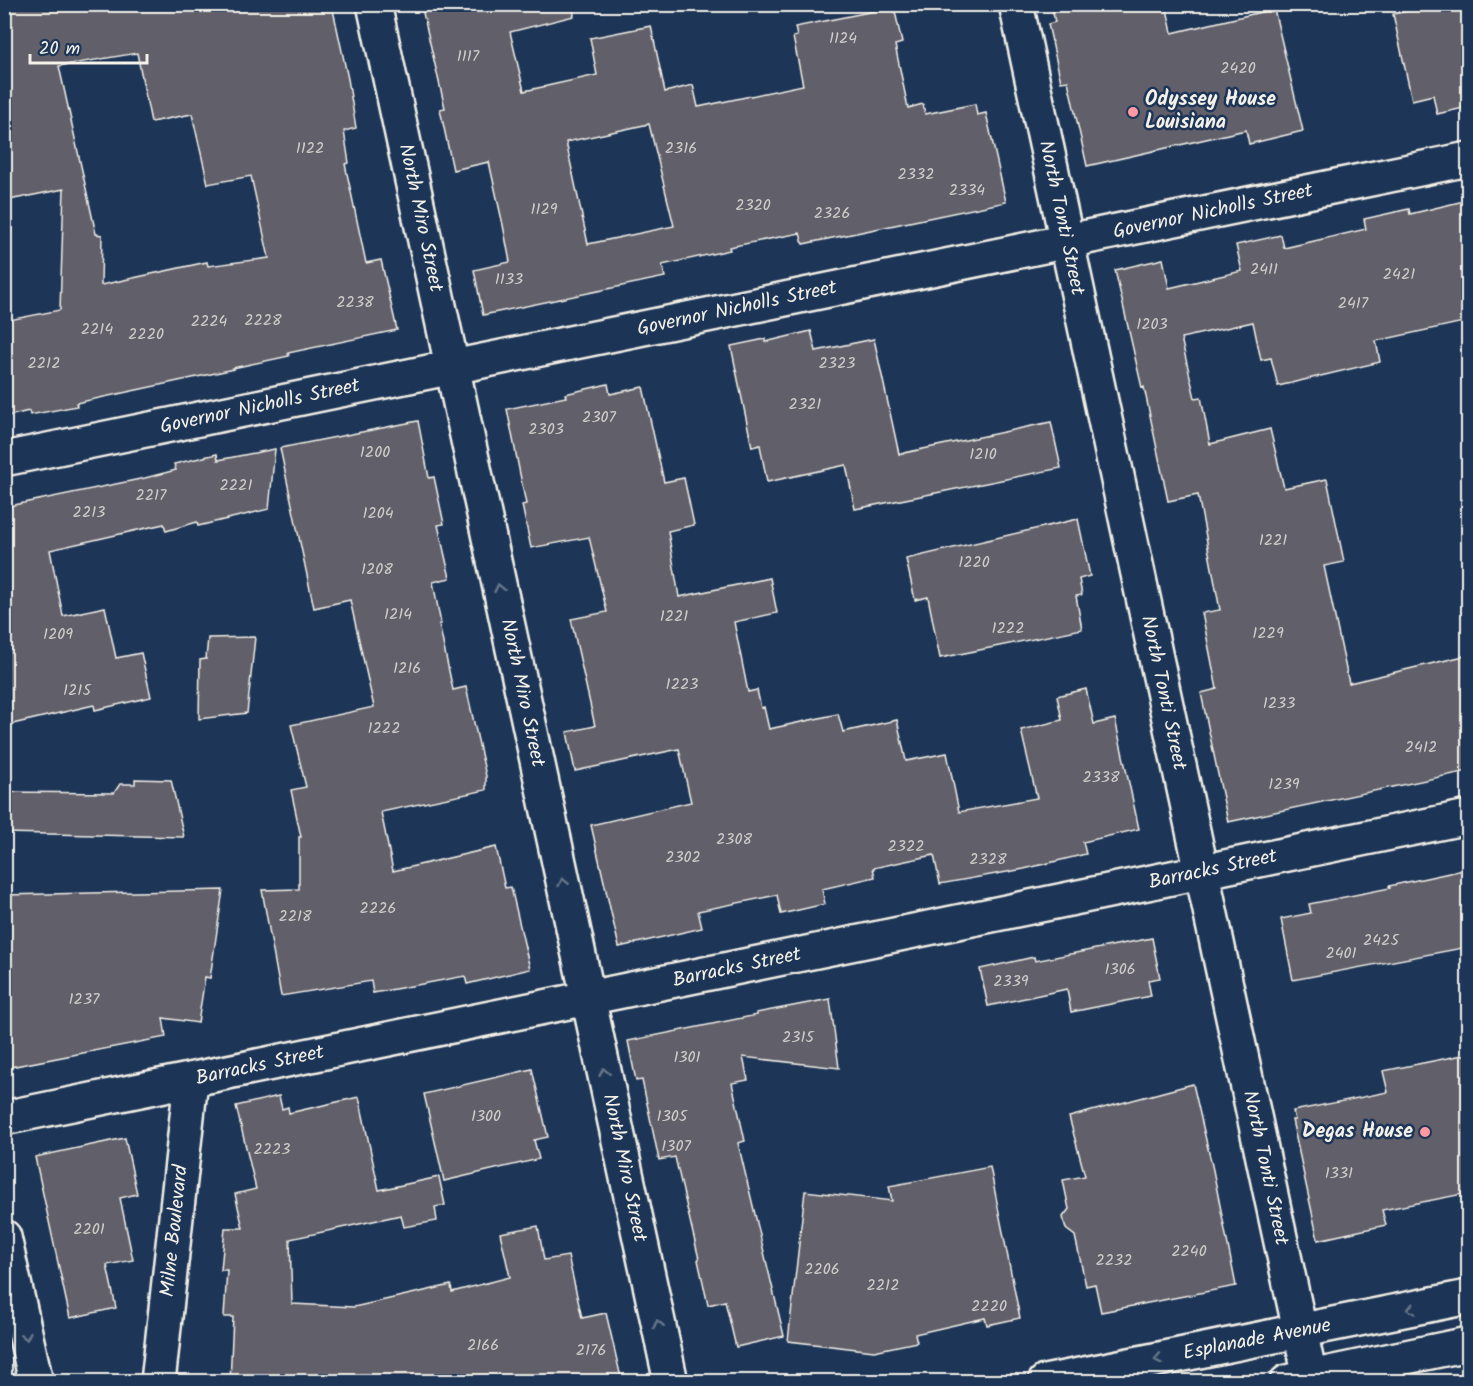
<svg xmlns="http://www.w3.org/2000/svg" width="1473" height="1386" viewBox="0 0 1473 1386" font-family="Kalam,sans-serif">
	<rect width="100%" height="100%" fill="#1d3557"/>
	<filter id="ink" filterUnits="userSpaceOnUse"><feTurbulence type="fractalNoise" baseFrequency=".0167" numOctaves="2"/><feDisplacementMap in="SourceGraphic" scale="12" xChannelSelector="R" yChannelSelector="G"/><feConvolveMatrix kernelMatrix="1 2 1 2 8 2 1 2 1" color-interpolation-filters="sRGB"/></filter>
	<g filter="url(#ink)">
		<path fill="#605f6b" stroke="#f4f1e8" stroke-width="1.5" fill-rule="evenodd" d="M 4,4 L 332,5 L 348,79 L 356,128 L 344,131 L 349,163 L 345,164 L 366,263 L 381,260 L 397,330 L 288,353 L 289,356 L 233,368 L 234,369 L 76,403 L 77,406 L 30,415 L 29,411 L 4,417 L 4,321 L 60,310 L 64,189 L 4,201 L 4,118 L 13,116 L 11,109 L 12,109 L 4,76 L 4,66 L 11,65 L 4,34 ZM 137,53 L 151,122 L 192,114 L 208,184 L 251,176 L 269,258 L 208,266 L 207,262 L 101,285 L 102,235 L 96,234 L 59,66 Z
			M 421,4 L 573,4 L 574,16 L 510,32 L 524,91 L 597,75 L 590,38 L 651,26 L 665,92 L 693,85 L 698,107 L 803,85 L 793,37 L 797,36 L 795,27 L 894,7 L 902,43 L 895,45 L 908,108 L 923,104 L 925,114 L 975,104 L 977,115 L 986,113 L 1006,202 L 803,244 L 800,233 L 729,247 L 730,250 L 662,265 L 665,277 L 483,315 L 474,270 L 510,262 L 503,225 L 489,162 L 453,170 L 440,109 L 445,108 ZM 649,124 L 674,226 L 588,244 L 566,142 Z
			M 1051,4 L 1166,4 L 1172,33 L 1274,9 L 1303,131 L 1249,144 L 1246,130 L 1087,166 L 1068,81 L 1061,82 L 1048,24 L 1055,22 Z
			M 1413,4 L 1468,4 L 1468,107 L 1437,114 L 1433,95 L 1412,100 L 1393,14 L 1414,10 Z
			M 1468,200 L 1468,321 L 1376,341 L 1380,362 L 1278,386 L 1271,358 L 1261,360 L 1253,322 L 1181,338 L 1195,398 L 1201,397 L 1210,444 L 1270,429 L 1284,488 L 1327,479 L 1344,562 L 1324,566 L 1349,683 L 1464,656 L 1468,679 L 1468,771 L 1228,822 L 1201,693 L 1217,689 L 1202,613 L 1220,610 L 1198,495 L 1168,501 L 1144,387 L 1142,388 L 1115,270 L 1163,259 L 1169,288 L 1242,271 L 1236,245 L 1281,235 L 1284,248 L 1366,229 L 1364,219 L 1409,209 L 1410,214 Z
			M 811,331 L 816,351 L 874,339 L 899,454 L 1051,422 L 1061,468 L 855,509 L 846,465 L 767,482 L 760,445 L 752,447 L 731,346 L 765,339 L 765,342 Z
			M 608,384 L 610,394 L 643,387 L 664,482 L 684,478 L 694,525 L 668,531 L 679,597 L 770,578 L 777,613 L 734,622 L 748,692 L 757,690 L 761,708 L 764,707 L 769,729 L 838,714 L 843,732 L 897,720 L 906,761 L 947,753 L 959,812 L 1037,798 L 1021,730 L 1062,720 L 1057,696 L 1086,689 L 1094,724 L 1115,719 L 1139,829 L 1083,842 L 1086,854 L 1024,869 L 940,884 L 934,855 L 873,868 L 875,877 L 822,889 L 825,904 L 781,914 L 777,895 L 698,911 L 702,928 L 619,947 L 591,825 L 691,802 L 679,749 L 575,771 L 567,732 L 595,726 L 571,619 L 607,612 L 589,537 L 531,548 L 522,505 L 526,504 L 507,409 L 566,397 L 565,394 Z
			M 418,421 L 429,478 L 434,477 L 444,524 L 438,525 L 450,578 L 433,582 L 441,624 L 439,624 L 453,690 L 466,687 L 486,776 L 486,790 L 381,812 L 393,871 L 496,847 L 505,888 L 511,887 L 530,969 L 467,984 L 465,976 L 373,993 L 371,981 L 281,996 L 262,890 L 299,889 L 299,837 L 301,837 L 291,790 L 306,787 L 291,725 L 374,707 L 350,600 L 314,608 L 280,448 Z
			M 275,449 L 269,509 L 198,526 L 197,522 L 166,531 L 164,524 L 50,550 L 63,616 L 105,607 L 116,658 L 141,653 L 151,697 L 95,710 L 94,705 L 4,726 L 4,507 L 145,478 L 176,470 L 174,464 L 217,454 L 218,460 Z
			M 1078,519 L 1090,576 L 1079,579 L 1082,595 L 1076,596 L 1082,629 L 940,658 L 928,597 L 915,600 L 906,559 Z
			M 255,637 L 247,713 L 199,719 L 200,660 L 206,659 L 208,638 Z
			M 135,779 L 171,780 L 184,837 L 4,833 L 4,792 L 114,793 L 120,784 L 135,784 Z
			M 1468,869 L 1468,947 L 1293,980 L 1281,919 L 1311,913 L 1309,904 L 1390,888 L 1389,886 Z
			M 223,890 L 210,978 L 205,977 L 198,1023 L 163,1018 L 166,1037 L 10,1067 L 4,1038 L 4,895 Z
			M 1152,938 L 1160,978 L 1148,980 L 1151,996 L 1071,1012 L 1067,989 L 988,1006 L 980,969 L 1034,957 L 1035,961 Z
			M 830,999 L 839,1068 L 743,1057 L 748,1080 L 732,1083 L 745,1141 L 738,1143 L 784,1336 L 736,1347 L 725,1301 L 708,1305 L 698,1260 L 699,1259 L 675,1157 L 659,1160 L 642,1080 L 636,1081 L 628,1041 L 757,1015 L 756,1013 Z
			M 1468,1054 L 1468,1193 L 1382,1210 L 1386,1225 L 1318,1240 L 1292,1120 L 1295,1120 L 1293,1111 L 1388,1092 L 1383,1071 Z
			M 532,1069 L 548,1137 L 534,1140 L 539,1159 L 444,1181 L 424,1094 Z
			M 1193,1084 L 1213,1170 L 1236,1286 L 1101,1312 L 1095,1284 L 1086,1286 L 1075,1236 L 1066,1229 L 1063,1217 L 1069,1209 L 1063,1180 L 1085,1176 L 1069,1117 Z
			M 279,1096 L 282,1109 L 288,1107 L 289,1113 L 359,1097 L 379,1190 L 439,1177 L 445,1205 L 435,1207 L 437,1221 L 404,1227 L 401,1215 L 290,1239 L 292,1304 L 354,1307 L 451,1285 L 452,1292 L 510,1277 L 500,1233 L 538,1226 L 544,1260 L 568,1256 L 582,1318 L 606,1313 L 622,1382 L 230,1382 L 233,1317 L 224,1317 L 227,1270 L 221,1270 L 225,1228 L 243,1228 L 235,1194 L 256,1189 L 236,1106 Z
			M 125,1138 L 137,1194 L 120,1198 L 133,1260 L 107,1265 L 116,1308 L 70,1318 L 35,1157 Z
			M 990,1167 L 1020,1318 L 987,1325 L 985,1318 L 915,1334 L 917,1342 L 874,1351 L 788,1341 L 805,1191 L 892,1201 L 889,1186 Z"/>
		<g fill="none" stroke-linecap="round" stroke-linejoin="round">
			<defs>
				<path id="minor" d="M 1016,4 L 1311,1382
					M 4,459 L 1468,159
					M 4,1118 L 1468,817
					M 158,1382 L 191,1080"/>
				<path id="tertiary" d="M 374,4 L 671,1382
					M 4,1237 L 36,1382
					M 1045,1382 L 1468,1297
					M 1287,1382 L 1468,1344"/>
			</defs>
			<use href="#minor" stroke="#f4f1e8" stroke-width="38"/>
			<use href="#tertiary" stroke="#f4f1e8" stroke-width="38"/>
			<use href="#minor" stroke="#1d3557" stroke-width="33"/>
			<use href="#tertiary" stroke="#1d3557" stroke-width="33"/>
		</g>
		<defs><path id="oneway-chevron" d="M-2-3.5L2.5 0L-2 3.5" fill="none" stroke-width="1.6" stroke-linecap="round" stroke-linejoin="round" transform="scale(1.5)"/></defs>
		<g stroke="#68778a">
			<use href="#oneway-chevron" transform="translate(499 588) rotate(-102)"/>
			<use href="#oneway-chevron" transform="translate(563 882) rotate(-102)"/>
			<use href="#oneway-chevron" transform="translate(604 1072) rotate(-102)"/>
			<use href="#oneway-chevron" transform="translate(1411 1309) rotate(169)"/>
			<use href="#oneway-chevron" transform="translate(658 1324) rotate(-102)"/>
			<use href="#oneway-chevron" transform="translate(26 1336) rotate(78)"/>
			<use href="#oneway-chevron" transform="translate(1158 1359) rotate(169)"/>
		</g>
	</g>
	<g fill="#ff9aa2" stroke="#1d3557" stroke-width="2">
		<circle cx="1133" cy="112" r="6"/>
		<circle cx="1425" cy="1132" r="6"/>
	</g>
	<g text-anchor="middle" dominant-baseline="central" stroke-width="5" stroke-linejoin="round" paint-order="stroke">
		<g font-size="16" fill="#cfccc9">
			<text x="843" y="38">1124</text>
			<text x="468" y="56">1117</text>
			<text x="1238" y="68">2420</text>
			<text x="310" y="148">1122</text>
			<text x="681" y="148">2316</text>
			<text x="916" y="174">2332</text>
			<text x="967" y="190">2334</text>
			<text x="753" y="205">2320</text>
			<text x="544" y="209">1129</text>
			<text x="832" y="213">2326</text>
			<text x="1264" y="269">2411</text>
			<text x="1399" y="274">2421</text>
			<text x="509" y="279">1133</text>
			<text x="355" y="302">2238</text>
			<text x="1353" y="303">2417</text>
			<text x="263" y="320">2228</text>
			<text x="209" y="321">2224</text>
			<text x="1152" y="324">1203</text>
			<text x="97" y="329">2214</text>
			<text x="146" y="334">2220</text>
			<text x="44" y="363">2212</text>
			<text x="837" y="363">2323</text>
			<text x="805" y="404">2321</text>
			<text x="599" y="417">2307</text>
			<text x="546" y="429">2303</text>
			<text x="375" y="452">1200</text>
			<text x="983" y="454">1210</text>
			<text x="236" y="485">2221</text>
			<text x="151" y="495">2217</text>
			<text x="89" y="512">2213</text>
			<text x="378" y="513">1204</text>
			<text x="1273" y="540">1221</text>
			<text x="974" y="562">1220</text>
			<text x="377" y="569">1208</text>
			<text x="398" y="614">1214</text>
			<text x="674" y="616">1221</text>
			<text x="1008" y="628">1222</text>
			<text x="1268" y="633">1229</text>
			<text x="58" y="634">1209</text>
			<text x="407" y="668">1216</text>
			<text x="682" y="684">1223</text>
			<text x="77" y="690">1215</text>
			<text x="1279" y="703">1233</text>
			<text x="384" y="728">1222</text>
			<text x="1421" y="747">2412</text>
			<text x="1101" y="777">2338</text>
			<text x="1284" y="784">1239</text>
			<text x="734" y="839">2308</text>
			<text x="906" y="846">2322</text>
			<text x="683" y="857">2302</text>
			<text x="988" y="859">2328</text>
			<text x="378" y="908">2226</text>
			<text x="295" y="916">2218</text>
			<text x="1381" y="940">2425</text>
			<text x="1341" y="953">2401</text>
			<text x="1120" y="969">1306</text>
			<text x="1011" y="981">2339</text>
			<text x="84" y="999">1237</text>
			<text x="798" y="1037">2315</text>
			<text x="687" y="1057">1301</text>
			<text x="486" y="1116">1300</text>
			<text x="672" y="1116">1305</text>
			<text x="676" y="1146">1307</text>
			<text x="272" y="1149">2223</text>
			<text x="1339" y="1173">1331</text>
			<text x="89" y="1229">2201</text>
			<text x="1189" y="1251">2240</text>
			<text x="1114" y="1260">2232</text>
			<text x="822" y="1269">2206</text>
			<text x="883" y="1285">2212</text>
			<text x="989" y="1306">2220</text>
			<text x="483" y="1345">2166</text>
			<text x="591" y="1350">2176</text>
		</g>
		<g font-size="20" font-weight="bold" fill="#f4f1e8" stroke="#1d3557" text-anchor="start">
			<text x="1145" y="100">Odyssey House<tspan x="1145" dy="23">Louisiana</tspan></text>
			<text x="1413" y="1132" text-anchor="end">Degas House</text>
		</g>
		<g font-size="20" fill="#f4f1e8" stroke="#1d3557">
			<text transform="translate(1213 212) rotate(-12)">Governor Nicholls Street</text>
			<text transform="translate(420 218) rotate(78)">North Miro Street</text>
			<text transform="translate(1061 218) rotate(78)">North Tonti Street</text>
			<text transform="translate(737 309) rotate(-12)">Governor Nicholls Street</text>
			<text transform="translate(260 407) rotate(-12)">Governor Nicholls Street</text>
			<text transform="translate(522 693) rotate(78)">North Miro Street</text>
			<text transform="translate(1163 693) rotate(78)">North Tonti Street</text>
			<text transform="translate(1213 870) rotate(-12)">Barracks Street</text>
			<text transform="translate(737 968) rotate(-12)">Barracks Street</text>
			<text transform="translate(260 1066) rotate(-12)">Barracks Street</text>
			<text transform="translate(624 1168) rotate(78)">North Miro Street</text>
			<text transform="translate(1265 1168) rotate(78)">North Tonti Street</text>
			<text transform="translate(175 1231) rotate(-84)">Milne Boulevard</text>
			<text transform="translate(1257 1340) rotate(-11)">Esplanade Avenue</text>
		</g>
	</g>
	<rect width="1473" height="1386" fill="none" stroke="#1d3557" stroke-width="24"/>
	<rect x="12" y="12" width="1449" height="1362" fill="none" stroke="#f4f1e8" stroke-width="2" filter="url(#ink)"/>
	<path d="M30 54v9h117v-9" fill="none" stroke="#f4f1e8" stroke-width="3"/>
	<text x="39" y="54" font-size="18" fill="#f4f1e8" stroke="#1d3557" stroke-width="4.5" paint-order="stroke">20 m</text>
</svg>
